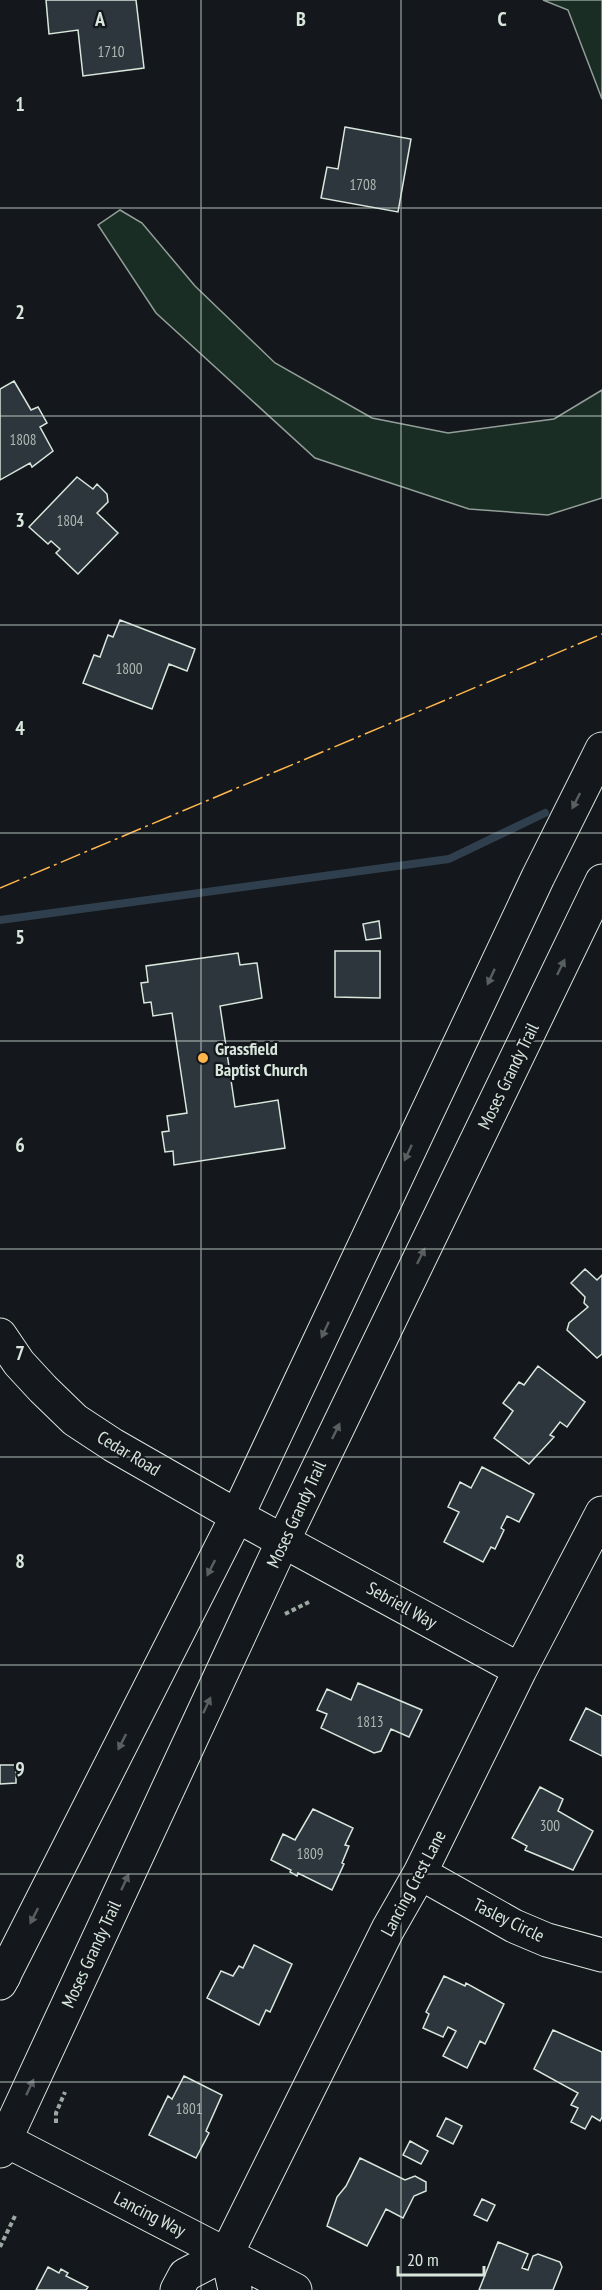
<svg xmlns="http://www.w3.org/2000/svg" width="602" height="2290" viewBox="0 0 602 2290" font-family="'PT Sans Narrow',sans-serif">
	<rect width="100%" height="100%" fill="#14181c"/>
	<path fill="#1a2d24" stroke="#939e99" stroke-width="1.5" d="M 543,0 L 602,0 L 602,99 L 568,10 Z
		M 120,210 L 142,223 L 195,286 L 275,363 L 372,418 L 448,433 L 554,419 L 602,390 L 602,498 L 548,515 L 469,509 L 315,458 L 156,313 L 98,225 Z"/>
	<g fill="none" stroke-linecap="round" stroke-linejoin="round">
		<path stroke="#2f3f4d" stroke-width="8" d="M 0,920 L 449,859 L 545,813"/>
	</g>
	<path fill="#2c363c" stroke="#d8e6dc" stroke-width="1.5" d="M 46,0 L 136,0 L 144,68 L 83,76 L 78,30 L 49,34 Z
		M 345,127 L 411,139 L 398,212 L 321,198 L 327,167 L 338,169 Z
		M 14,381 L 31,410 L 38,407 L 47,423 L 40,427 L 53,451 L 32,467 L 30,463 L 0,480 L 0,389 Z
		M 77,477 L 93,489 L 97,484 L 107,494 L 108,502 L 97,513 L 118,533 L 78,574 L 56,553 L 60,549 L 51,541 L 48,544 L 29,527 Z
		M 120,620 L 195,649 L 187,671 L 169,664 L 152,709 L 83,683 L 94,655 L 100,657 L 108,635 L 113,637 Z
		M 379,921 L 381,938 L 366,940 L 363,924 Z
		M 335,951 L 380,951 L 380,998 L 335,997 Z
		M 238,953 L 240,965 L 257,963 L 262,998 L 220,1006 L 235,1107 L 278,1100 L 285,1148 L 174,1165 L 173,1151 L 165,1152 L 162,1132 L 169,1131 L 167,1116 L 187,1113 L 172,1013 L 153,1016 L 151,1002 L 144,1003 L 141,983 L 148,982 L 146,966 Z
		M 585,1269 L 597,1280 L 602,1275 L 602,1354 L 597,1358 L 567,1330 L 569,1323 L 588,1307 L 584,1303 L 585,1297 L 571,1283 Z
		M 538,1366 L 585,1402 L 567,1427 L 560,1422 L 550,1435 L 554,1437 L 529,1464 L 494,1438 L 513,1411 L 503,1403 L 519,1382 L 524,1385 Z
		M 482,1467 L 534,1494 L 519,1522 L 507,1516 L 501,1528 L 504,1530 L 495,1549 L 491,1547 L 483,1562 L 444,1542 L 459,1512 L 448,1507 L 460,1482 L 471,1488 Z
		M 358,1683 L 422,1710 L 409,1737 L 391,1729 L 381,1751 L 374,1753 L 321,1728 L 327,1714 L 317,1710 L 327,1689 L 351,1700 Z
		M 586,1708 L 602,1716 L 602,1756 L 570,1740 Z
		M 0,1765 L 16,1765 L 16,1783 L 0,1784 Z
		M 540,1787 L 563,1799 L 558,1811 L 593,1831 L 573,1870 L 525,1850 L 527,1846 L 512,1838 Z
		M 313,1809 L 353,1828 L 345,1845 L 349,1846 L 342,1863 L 344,1864 L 332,1890 L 298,1873 L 297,1876 L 290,1872 L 291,1870 L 271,1860 L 283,1834 L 295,1840 Z
		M 254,1945 L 292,1964 L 270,2012 L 266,2010 L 259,2025 L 207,1998 L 221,1971 L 233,1976 L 239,1966 L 243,1968 Z
		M 444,1976 L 465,1986 L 466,1983 L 504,2004 L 485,2044 L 480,2041 L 467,2068 L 443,2056 L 456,2031 L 448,2027 L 443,2037 L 423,2028 L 429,2014 L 426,2012 Z
		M 553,2030 L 602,2052 L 602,2117 L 600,2121 L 592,2116 L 585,2129 L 571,2122 L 578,2108 L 571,2105 L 578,2093 L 534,2069 Z
		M 184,2076 L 222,2095 L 206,2131 L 209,2133 L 196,2158 L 149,2135 L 168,2096 L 172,2099 Z
		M 446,2118 L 462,2126 L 453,2144 L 437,2136 Z
		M 410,2141 L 428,2151 L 421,2164 L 403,2155 Z
		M 360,2158 L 405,2180 L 415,2176 L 426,2182 L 426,2191 L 414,2196 L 403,2218 L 386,2209 L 367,2246 L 327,2226 L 337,2197 L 346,2186 Z
		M 482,2199 L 495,2205 L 487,2221 L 474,2215 Z
		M 498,2242 L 528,2254 L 522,2268 L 528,2270 L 533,2256 L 538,2254 L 560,2262 L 562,2267 L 553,2290 L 479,2290 Z
		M 48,2267 L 59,2273 L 61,2269 L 68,2273 L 66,2276 L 88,2287 L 86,2290 L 36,2290 Z"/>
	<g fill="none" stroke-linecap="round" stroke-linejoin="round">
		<defs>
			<path id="minor" d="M 0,1335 L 19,1363 L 43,1389 L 75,1420 L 113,1445 L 237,1516 L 520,1670
				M 420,1873 L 514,1926 L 547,1940 L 602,1955
				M 5,2140 L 295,2290
				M 227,2253 L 388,1929 L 420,1873 L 520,1670 L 602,1513
				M 227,2253 L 235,2290
				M 177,2290 L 185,2275 L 227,2253"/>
			<path id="major" d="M 0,1983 L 237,1516 L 538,877 L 602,749
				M 0,2151 L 283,1541 L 602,881"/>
			<path id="highway" d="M 0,1982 L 4,1976"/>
		</defs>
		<use href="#minor" stroke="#d8e6dc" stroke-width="35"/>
		<use href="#major" stroke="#d8e6dc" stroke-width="35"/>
		<use href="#highway" stroke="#d8e6dc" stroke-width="35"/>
		<path stroke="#9da8a2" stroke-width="4" stroke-dasharray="4.5 3" stroke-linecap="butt" d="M 285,1614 L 309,1602
			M 56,2123 L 56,2113 L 65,2092
			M 0,2247 L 15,2216"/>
		<use href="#minor" stroke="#14181c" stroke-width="33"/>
		<use href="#major" stroke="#14181c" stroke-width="33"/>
		<use href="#highway" stroke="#14181c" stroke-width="33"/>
		<path stroke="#ffb74d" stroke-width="1.5" stroke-dasharray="21 4.5 3 4.5" stroke-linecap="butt" d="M 0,888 L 602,634"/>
	</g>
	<defs><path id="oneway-solid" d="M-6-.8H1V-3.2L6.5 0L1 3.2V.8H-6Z" transform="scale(1.5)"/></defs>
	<g fill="#59605f">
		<use href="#oneway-solid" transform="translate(576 801) rotate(117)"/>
		<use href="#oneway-solid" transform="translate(561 967) rotate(-64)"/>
		<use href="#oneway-solid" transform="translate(491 977) rotate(115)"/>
		<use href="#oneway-solid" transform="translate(408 1153) rotate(115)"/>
		<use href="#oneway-solid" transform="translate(421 1256) rotate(-64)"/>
		<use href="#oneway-solid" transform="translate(325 1330) rotate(115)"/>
		<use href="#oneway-solid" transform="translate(336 1431) rotate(-64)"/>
		<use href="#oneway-solid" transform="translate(211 1568) rotate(117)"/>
		<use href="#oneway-solid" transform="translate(207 1705) rotate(-65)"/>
		<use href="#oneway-solid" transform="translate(122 1742) rotate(117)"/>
		<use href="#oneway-solid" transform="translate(125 1882) rotate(-65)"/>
		<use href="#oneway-solid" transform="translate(34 1916) rotate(117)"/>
		<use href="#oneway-solid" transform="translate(30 2087) rotate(-65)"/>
	</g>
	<path fill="none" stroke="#d8e6dc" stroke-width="1.5" stroke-opacity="0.55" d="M 201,0 L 201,2290M 401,0 L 401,2290M 0,208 L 602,208M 0,416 L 602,416M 0,625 L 602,625M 0,833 L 602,833M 0,1041 L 602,1041M 0,1249 L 602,1249M 0,1457 L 602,1457M 0,1665 L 602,1665M 0,1874 L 602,1874M 0,2082 L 602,2082"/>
	<circle fill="#ffb74d" stroke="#14181c" stroke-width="2" cx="203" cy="1058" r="6"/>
	<g text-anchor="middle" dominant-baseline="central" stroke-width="4.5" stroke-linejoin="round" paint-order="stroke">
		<g font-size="15" fill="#adbab4">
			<text x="111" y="51">1710</text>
			<text x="363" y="184">1708</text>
			<text x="23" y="439">1808</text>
			<text x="70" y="520">1804</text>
			<text x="129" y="668">1800</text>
			<text x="370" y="1721">1813</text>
			<text x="550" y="1825">300</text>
			<text x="310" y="1853">1809</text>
			<text x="189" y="2108">1801</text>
		</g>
		<g font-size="18" font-weight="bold" fill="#d8e6dc" stroke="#14181c" text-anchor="start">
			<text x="215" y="1048">Grassfield<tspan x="215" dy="21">Baptist Church</tspan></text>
		</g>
		<g font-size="18" fill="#d8e6dc" stroke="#14181c">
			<text transform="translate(508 1076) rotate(-64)">Moses Grandy Trail</text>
			<text transform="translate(129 1453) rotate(31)">Cedar Road</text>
			<text transform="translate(296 1514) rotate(-65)">Moses Grandy Trail</text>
			<text transform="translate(402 1605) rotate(29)">Sebriell Way</text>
			<text transform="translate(413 1883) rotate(-62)">Lancing Crest Lane</text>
			<text transform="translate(509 1920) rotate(26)">Tasley Circle</text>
			<text transform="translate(91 1954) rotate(-65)">Moses Grandy Trail</text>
			<text transform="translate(150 2214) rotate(27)">Lancing Way</text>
		</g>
	</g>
	<g font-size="20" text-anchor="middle" font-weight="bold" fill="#d8e6dc" stroke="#14181c" stroke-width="4.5" stroke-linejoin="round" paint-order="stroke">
		<text x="100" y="26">A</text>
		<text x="301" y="26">B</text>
		<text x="502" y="26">C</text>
		<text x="20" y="111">1</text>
		<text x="20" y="319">2</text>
		<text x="20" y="527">3</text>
		<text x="20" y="735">4</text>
		<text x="20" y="944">5</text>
		<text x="20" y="1152">6</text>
		<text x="20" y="1360">7</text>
		<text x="20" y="1568">8</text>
		<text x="20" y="1776">9</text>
	</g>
	<path d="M398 2266v9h86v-9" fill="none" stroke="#d8e6dc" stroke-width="3"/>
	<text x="407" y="2266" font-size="18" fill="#d8e6dc" stroke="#14181c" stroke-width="4.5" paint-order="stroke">20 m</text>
</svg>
